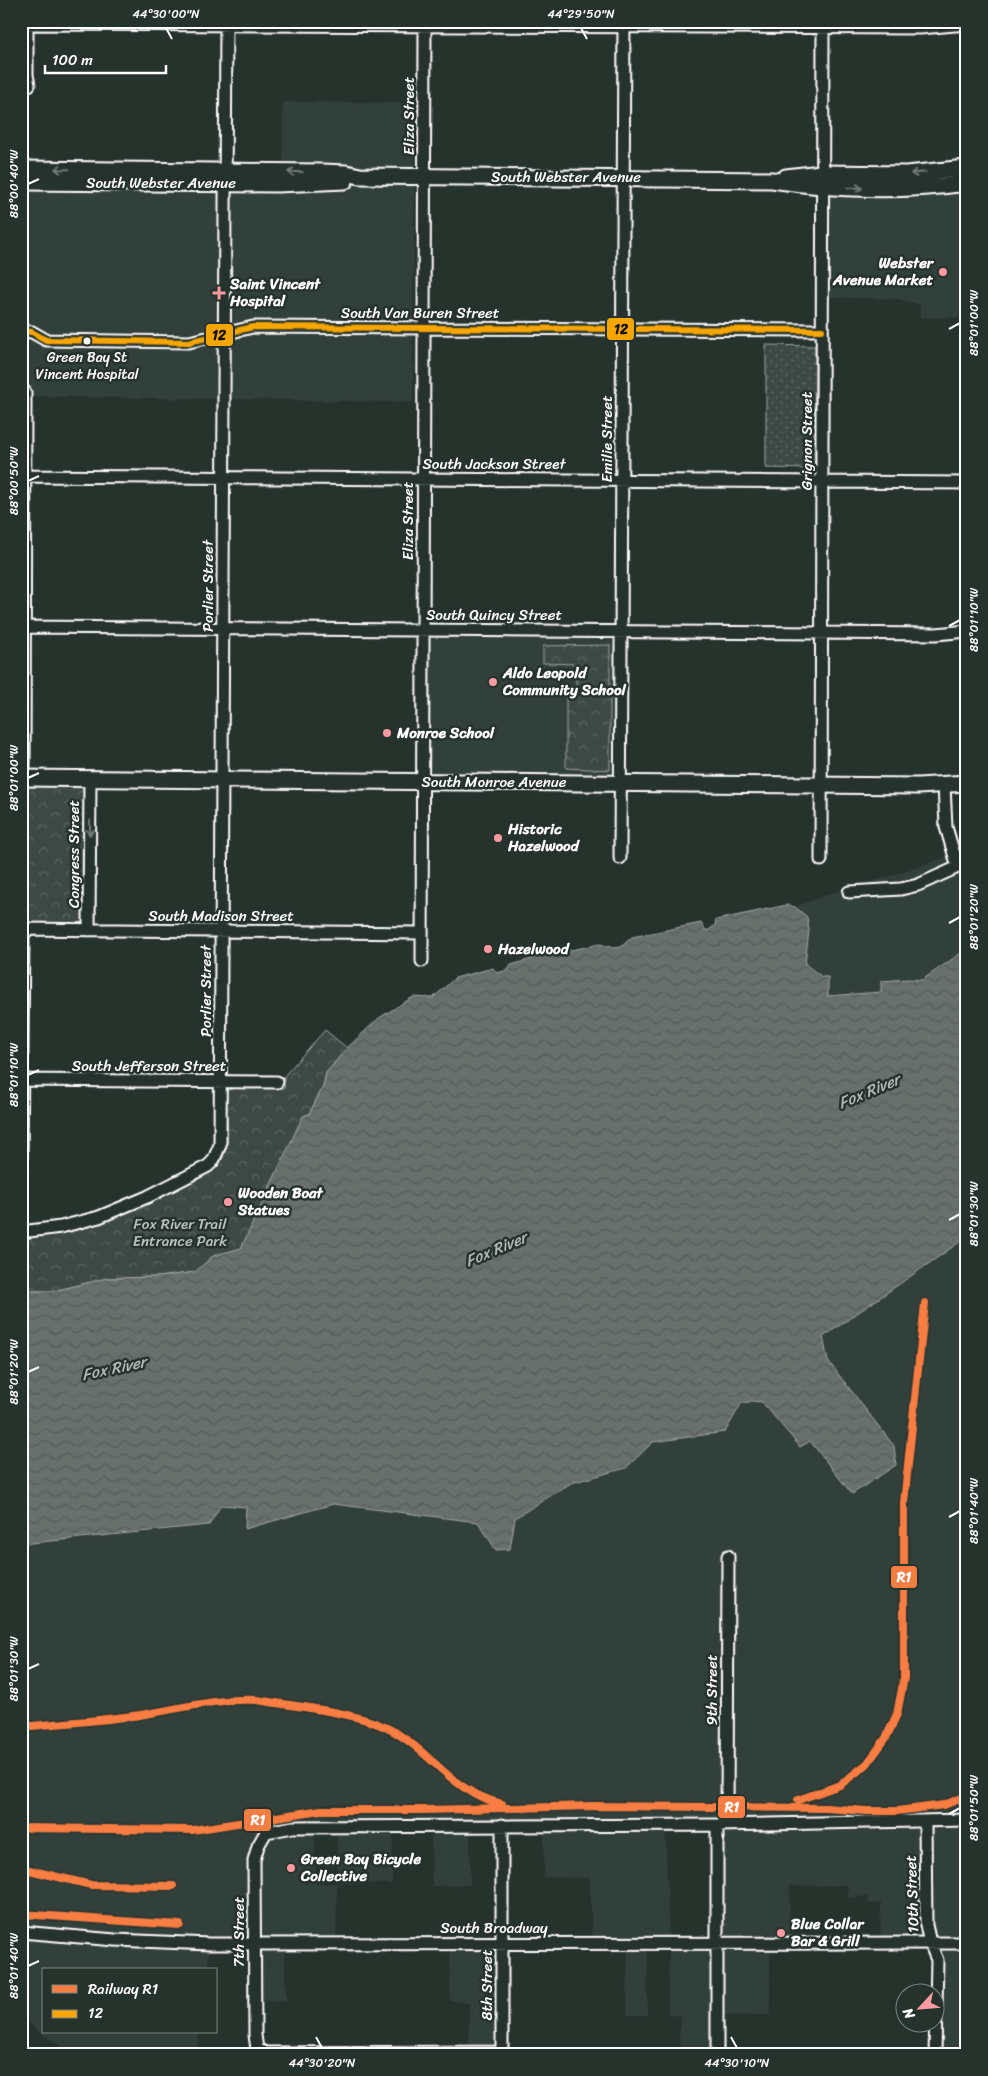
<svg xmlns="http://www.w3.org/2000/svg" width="988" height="2076" viewBox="0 0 988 2076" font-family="Sriracha,sans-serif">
	<defs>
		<pattern id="grass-dots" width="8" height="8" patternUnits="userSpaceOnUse" patternTransform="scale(1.25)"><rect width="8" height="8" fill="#3e4944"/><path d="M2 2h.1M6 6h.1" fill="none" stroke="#5b6460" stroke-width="1.8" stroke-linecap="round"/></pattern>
		<pattern id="forest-crowns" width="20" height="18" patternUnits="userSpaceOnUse" patternTransform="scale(1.25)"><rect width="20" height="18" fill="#3e4944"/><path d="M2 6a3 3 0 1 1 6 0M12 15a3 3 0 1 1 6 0" fill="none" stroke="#5b6460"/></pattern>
		<pattern id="water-waves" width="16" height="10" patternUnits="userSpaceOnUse" patternTransform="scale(1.25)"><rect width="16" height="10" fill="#67706c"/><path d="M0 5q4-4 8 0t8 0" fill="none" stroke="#575a59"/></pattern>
	</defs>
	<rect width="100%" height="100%" fill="#26332d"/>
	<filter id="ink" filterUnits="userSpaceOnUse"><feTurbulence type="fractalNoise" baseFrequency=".02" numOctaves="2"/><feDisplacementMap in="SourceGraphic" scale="10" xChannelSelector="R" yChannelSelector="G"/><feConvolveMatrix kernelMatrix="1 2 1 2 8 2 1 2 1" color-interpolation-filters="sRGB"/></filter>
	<g filter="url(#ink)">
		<path fill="#333f3a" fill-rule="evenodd" d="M 283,102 L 415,103 L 413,402 L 21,396 L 21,189 L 283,189 Z
			M 967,168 L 967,317 L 920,318 L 920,305 L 899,299 L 822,297 L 821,173 Z
			M 434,637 L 607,639 L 612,641 L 614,647 L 614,766 L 612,773 L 606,775 L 433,773 L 428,767 L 428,644 L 430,639 Z
			M 967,849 L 967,949 L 922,980 L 908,979 L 881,982 L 881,992 L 828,996 L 822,977 L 805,964 L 809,930 L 807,917 L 795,907 L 829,894 L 907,871 Z
			M 967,1237 L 967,2055 L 935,2055 L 937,1960 L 930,1944 L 880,1943 L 881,1903 L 869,1903 L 868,1896 L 848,1898 L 848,1885 L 790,1886 L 789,1944 L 770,1944 L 770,2015 L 717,2015 L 717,2055 L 679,2055 L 680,2015 L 668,2015 L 669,1944 L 648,1944 L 647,2015 L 627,2015 L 628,1944 L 592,1943 L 590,1878 L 544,1877 L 544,1825 L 470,1826 L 470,1885 L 432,1886 L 431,1826 L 393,1826 L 392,1884 L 337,1883 L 336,1943 L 284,1943 L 286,2000 L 255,2002 L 254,1943 L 210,1944 L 207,1970 L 44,1970 L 44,2032 L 199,2032 L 197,2055 L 60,2055 L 60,2044 L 40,2033 L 21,2015 L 21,1544 L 209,1526 L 221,1504 L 246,1507 L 246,1529 L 333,1504 L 478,1522 L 496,1550 L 515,1518 L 571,1483 L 626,1468 L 653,1442 L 725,1432 L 741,1404 L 752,1401 L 762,1402 L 800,1447 L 810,1440 L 894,1446 L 828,1361 L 823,1337 ZM 665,1825 L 717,1825 L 717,1944 L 669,1943 ZM 314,1827 L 337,1827 L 337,1883 L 316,1884 Z
			M 450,1943 L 502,1943 L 502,2052 L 469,2052 L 469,2003 L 450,2000 Z"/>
		<path fill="url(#grass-dots)" stroke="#9ea4a2" d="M 766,345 L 815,346 L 814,469 L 766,468 Z"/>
		<path fill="url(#forest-crowns)" stroke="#9ea4a2" d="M 610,645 L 610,770 L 566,768 L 566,697 L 576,697 L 576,664 L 543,663 L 543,646 Z
			M 21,778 L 90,779 L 89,930 L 21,929 Z
			M 325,1030 L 347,1048 L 326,1073 L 323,1087 L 309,1114 L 303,1116 L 293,1138 L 239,1295 L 213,1256 L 195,1272 L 159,1277 L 107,1278 L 54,1291 L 21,1291 L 21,1237 C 78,1237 130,1212 180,1188 C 193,1181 212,1175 221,1162 C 232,1142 226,1117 225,1095 L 228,1090 L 241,1087 L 284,1088 L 284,1076 Z"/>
		<path fill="url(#water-waves)" stroke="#a4a9a7" d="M 787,905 L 795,907 L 807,917 L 809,930 L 805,964 L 822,977 L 828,977 L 828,996 L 881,992 L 881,981 L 908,979 L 922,980 L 967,949 L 967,1237 L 823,1337 L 828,1361 L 894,1446 L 896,1465 L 852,1494 L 810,1441 L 800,1447 L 762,1402 L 752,1401 L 741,1404 L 725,1432 L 653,1442 L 626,1468 L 571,1483 L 515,1518 L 510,1549 L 496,1550 L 478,1522 L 333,1504 L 245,1529 L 246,1507 L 221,1505 L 209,1525 L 21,1544 L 21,1291 L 54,1291 L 107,1278 L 159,1277 L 195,1272 L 213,1256 L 241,1248 L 303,1116 L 309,1114 L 323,1087 L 326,1073 L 347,1048 L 379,1018 L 413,997 L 433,998 L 455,978 L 493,968 L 497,973 L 508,970 L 511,965 L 542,956 L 600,944 L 615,948 L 621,947 L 632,937 L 701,923 L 705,930 L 709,930 L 715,925 L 716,920 Z"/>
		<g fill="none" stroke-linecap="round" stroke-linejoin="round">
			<defs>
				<path id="minor" d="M 27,21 L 27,75 L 29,85
					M 21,24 L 920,28 L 967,24
					M 21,331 L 32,332 L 46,340 L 189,342 L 253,327 L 822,330
					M 21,476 L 967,483
					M 21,627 L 936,634 L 967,631
					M 24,779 L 25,392
					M 944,785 L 946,827 L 958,867
					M 620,858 L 624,21
					M 821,860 L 823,22
					M 849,892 L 901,889 L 918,885 L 967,863
					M 21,929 L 421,933
					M 89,930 L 90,779
					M 422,961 L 425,21
					M 21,1080 L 277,1082
					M 21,1171 L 23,929
					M 21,1232 L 61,1227 L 99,1217 L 147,1197 L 208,1166 L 213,1161 L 220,1145 L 226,21
					M 925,1821 L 926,1925 L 930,1943 L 937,1960 L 935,2055
					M 502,1825 L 502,2055
					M 727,1825 L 728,1556
					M 21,1932 L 115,1940 L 210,1944 L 967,1943
					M 502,2052 L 266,2053 L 257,2049 L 255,2035 L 254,1860 L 258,1846 L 266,1832 L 293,1827 L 717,1825 L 967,1820
					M 717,2055 L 717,1825"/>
				<path id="major" d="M 21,169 L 322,172 L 346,173 L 360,176 L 772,180 C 839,190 899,192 967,183
					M 786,177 L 821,173 L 906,174 L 967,168
					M 21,182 L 278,184 L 345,181
					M 21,778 L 918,786 L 967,783"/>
			</defs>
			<use href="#minor" stroke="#fff" stroke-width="15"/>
			<use href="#major" stroke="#fff" stroke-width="19"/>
			<use href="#minor" stroke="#26332d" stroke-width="11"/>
			<use href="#major" stroke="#26332d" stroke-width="15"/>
			<defs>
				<path id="bus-1" d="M 21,331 L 32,332 L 46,340 L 189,342 L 253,327 L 822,330"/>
			</defs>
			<use href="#bus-1" stroke="#26332d" stroke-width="10"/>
			<use href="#bus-1" stroke="#f7a600" stroke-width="6"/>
			<defs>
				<path id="rail-1" d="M 21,1727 C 61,1723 100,1721 140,1715 C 179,1709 217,1698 257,1700 C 298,1707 364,1712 398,1734 C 438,1759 451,1791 502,1804
					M 798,1800 L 840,1785 L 867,1764 L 886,1738 L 897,1714 L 904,1678 L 904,1503 L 925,1303
					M 21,1828 L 193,1830 L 321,1810 L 424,1810 L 593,1806 L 826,1808 L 867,1811 L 897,1811 L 944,1805 L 967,1796
					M 21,1868 L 91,1885 L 173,1886
					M 21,1914 L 180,1925"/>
			</defs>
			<use href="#rail-1" stroke="#26332d" stroke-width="11"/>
			<use href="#rail-1" stroke="#f77d43" stroke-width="8"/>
		</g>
		<defs><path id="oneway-shaft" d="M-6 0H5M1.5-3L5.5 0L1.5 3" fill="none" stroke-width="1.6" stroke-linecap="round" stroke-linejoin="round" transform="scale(1.25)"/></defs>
		<g stroke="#727a76">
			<use href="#oneway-shaft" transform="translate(62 169) rotate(-179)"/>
			<use href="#oneway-shaft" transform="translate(295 172) rotate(-180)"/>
			<use href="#oneway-shaft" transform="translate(918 173) rotate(175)"/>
			<use href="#oneway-shaft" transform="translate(855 188) rotate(1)"/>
			<use href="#oneway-shaft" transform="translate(90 828) rotate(90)"/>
		</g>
	</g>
	<path fill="none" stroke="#fff" stroke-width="2" d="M 166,28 L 172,39M 581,28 L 587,39M 28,184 L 39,179M 949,329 L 960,323M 28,481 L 39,476M 949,626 L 960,620M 28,778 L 39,773M 949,923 L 960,917M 28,1075 L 39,1070M 949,1220 L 960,1214M 28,1372 L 39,1367M 949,1517 L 960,1511M 28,1669 L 39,1664M 949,1814 L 960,1808M 28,1966 L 39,1961M 316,2037 L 322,2048M 731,2037 L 737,2048"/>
	<g fill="#ff9aa2" stroke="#26332d" stroke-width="2">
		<circle cx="943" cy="272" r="5"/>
		<path d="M216.5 285.5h5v5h5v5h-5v5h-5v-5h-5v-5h5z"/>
		<circle cx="493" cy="682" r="5"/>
		<circle cx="387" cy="733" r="5"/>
		<circle cx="498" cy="838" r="5"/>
		<circle cx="488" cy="949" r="5"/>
		<circle cx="228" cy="1202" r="5"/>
		<circle cx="291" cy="1868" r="5"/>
		<circle cx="781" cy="1933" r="5"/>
	</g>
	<circle fill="#fff" stroke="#26332d" stroke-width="2" cx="87" cy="341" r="4.5"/>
	<g text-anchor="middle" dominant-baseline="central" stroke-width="5" stroke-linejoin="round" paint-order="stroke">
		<g font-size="14" fill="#fff" stroke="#26332d">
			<text x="87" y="357">Green Bay St<tspan x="87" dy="17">Vincent Hospital</tspan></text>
		</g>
		<g font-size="15" fill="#fff" stroke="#26332d">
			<text transform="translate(409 116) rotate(-90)">Eliza Street</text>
			<text x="566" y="177">South Webster Avenue</text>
			<text x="161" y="183">South Webster Avenue</text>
			<text x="420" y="313">South Van Buren Street</text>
			<text transform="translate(607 439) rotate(-90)">Emilie Street</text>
			<text transform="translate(807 441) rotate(-90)">Grignon Street</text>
			<text x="494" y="464">South Jackson Street</text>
			<text transform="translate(408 521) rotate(-90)">Eliza Street</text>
			<text transform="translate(208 586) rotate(-90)">Porlier Street</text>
			<text x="494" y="615">South Quincy Street</text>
			<text x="494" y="782">South Monroe Avenue</text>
			<text transform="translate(74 854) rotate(-90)">Congress Street</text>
			<text x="221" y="916">South Madison Street</text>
			<text transform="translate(206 991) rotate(-90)">Porlier Street</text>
			<text x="149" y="1066">South Jefferson Street</text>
			<text transform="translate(712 1690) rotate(-90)">9th Street</text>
			<text transform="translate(912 1894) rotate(-92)">10th Street</text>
			<text x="494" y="1928">South Broadway</text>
			<text transform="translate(239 1932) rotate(-90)">7th Street</text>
			<text transform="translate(487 1985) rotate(-90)">8th Street</text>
		</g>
		<g font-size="15" font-weight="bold" fill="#fff" stroke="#26332d" text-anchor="start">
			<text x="933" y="263" text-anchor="end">Webster<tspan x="933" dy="17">Avenue Market</tspan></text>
			<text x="230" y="284">Saint Vincent<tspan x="230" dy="17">Hospital</tspan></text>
			<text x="503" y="673">Aldo Leopold<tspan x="503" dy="17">Community School</tspan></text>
			<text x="397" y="733">Monroe School</text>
			<text x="508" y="829">Historic<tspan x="508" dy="17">Hazelwood</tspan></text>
			<text x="498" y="949">Hazelwood</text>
			<text x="238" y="1193">Wooden Boat<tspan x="238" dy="17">Statues</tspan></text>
			<text x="301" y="1859">Green Bay Bicycle<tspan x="301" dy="17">Collective</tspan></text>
			<text x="791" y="1924">Blue Collar<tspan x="791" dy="17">Bar &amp; Grill</tspan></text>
		</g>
		<g font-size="15" fill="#bbbfbe" stroke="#26332d">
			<text x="180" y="1224">Fox River Trail<tspan x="180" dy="17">Entrance Park</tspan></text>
		</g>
		<g font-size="16" font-style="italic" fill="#b3b8b6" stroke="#26332d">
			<text transform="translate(869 1091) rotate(-23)">Fox River</text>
			<text transform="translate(496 1249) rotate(-23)">Fox River</text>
			<text transform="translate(114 1368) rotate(-12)">Fox River</text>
		</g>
	</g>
	<g stroke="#26332d" stroke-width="2">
		<rect x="606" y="317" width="29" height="24" rx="5" fill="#f7a600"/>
		<rect x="205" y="323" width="29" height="24" rx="5" fill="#f7a600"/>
		<rect x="890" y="1565" width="28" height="24" rx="5" fill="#f77d43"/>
		<rect x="717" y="1795" width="29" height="24" rx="5" fill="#f77d43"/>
		<rect x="243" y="1808" width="29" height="24" rx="5" fill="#f77d43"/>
	</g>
	<g font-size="14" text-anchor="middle" font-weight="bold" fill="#fff">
		<text x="904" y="1582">R1</text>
		<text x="732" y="1812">R1</text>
		<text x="258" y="1825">R1</text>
	</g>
	<g font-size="14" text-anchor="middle" font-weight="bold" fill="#111">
		<text x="621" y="334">12</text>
		<text x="219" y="340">12</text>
	</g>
	<rect width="988" height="2076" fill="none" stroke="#26332d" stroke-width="55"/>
	<rect x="42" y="1968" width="175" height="65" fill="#26332d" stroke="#7d8581"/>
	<rect x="52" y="1985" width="25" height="8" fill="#f77d43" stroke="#7d8581"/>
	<text x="88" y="1994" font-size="15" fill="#ffffff">Railway R1</text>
	<rect x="52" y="2010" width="25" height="8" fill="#f7a600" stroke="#7d8581"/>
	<text x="88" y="2018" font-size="15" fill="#ffffff">12</text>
	<g transform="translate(920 2008) rotate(244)"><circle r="24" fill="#26332d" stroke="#7d8581"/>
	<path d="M0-4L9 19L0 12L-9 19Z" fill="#ff9aa2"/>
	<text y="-8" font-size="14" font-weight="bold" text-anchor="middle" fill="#ffffff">N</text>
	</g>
	<path d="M45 65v8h121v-8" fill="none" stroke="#ffffff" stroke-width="2.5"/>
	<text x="52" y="65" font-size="15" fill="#ffffff" stroke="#26332d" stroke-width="4" paint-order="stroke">100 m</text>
	<rect x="28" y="28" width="932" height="2020" fill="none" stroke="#fff" stroke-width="2"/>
	<g font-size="12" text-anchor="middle" fill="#fff">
		<text x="166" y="18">44°30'00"N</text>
		<text x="581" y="18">44°29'50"N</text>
		<text transform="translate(14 184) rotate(-90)" y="4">88°00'40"W</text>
		<text transform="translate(974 323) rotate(-90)" y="4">88°01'00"W</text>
		<text transform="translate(14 481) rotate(-90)" y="4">88°00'50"W</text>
		<text transform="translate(974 620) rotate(-90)" y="4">88°01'10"W</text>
		<text transform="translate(14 778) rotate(-90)" y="4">88°01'00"W</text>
		<text transform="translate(974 917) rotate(-90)" y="4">88°01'20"W</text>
		<text transform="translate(14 1075) rotate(-90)" y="4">88°01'10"W</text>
		<text transform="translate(974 1214) rotate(-90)" y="4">88°01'30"W</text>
		<text transform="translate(14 1372) rotate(-90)" y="4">88°01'20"W</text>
		<text transform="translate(974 1511) rotate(-90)" y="4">88°01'40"W</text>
		<text transform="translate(14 1669) rotate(-90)" y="4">88°01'30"W</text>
		<text transform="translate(974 1808) rotate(-90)" y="4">88°01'50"W</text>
		<text transform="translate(14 1966) rotate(-90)" y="4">88°01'40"W</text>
		<text x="322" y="2067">44°30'20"N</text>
		<text x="737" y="2067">44°30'10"N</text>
	</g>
</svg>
